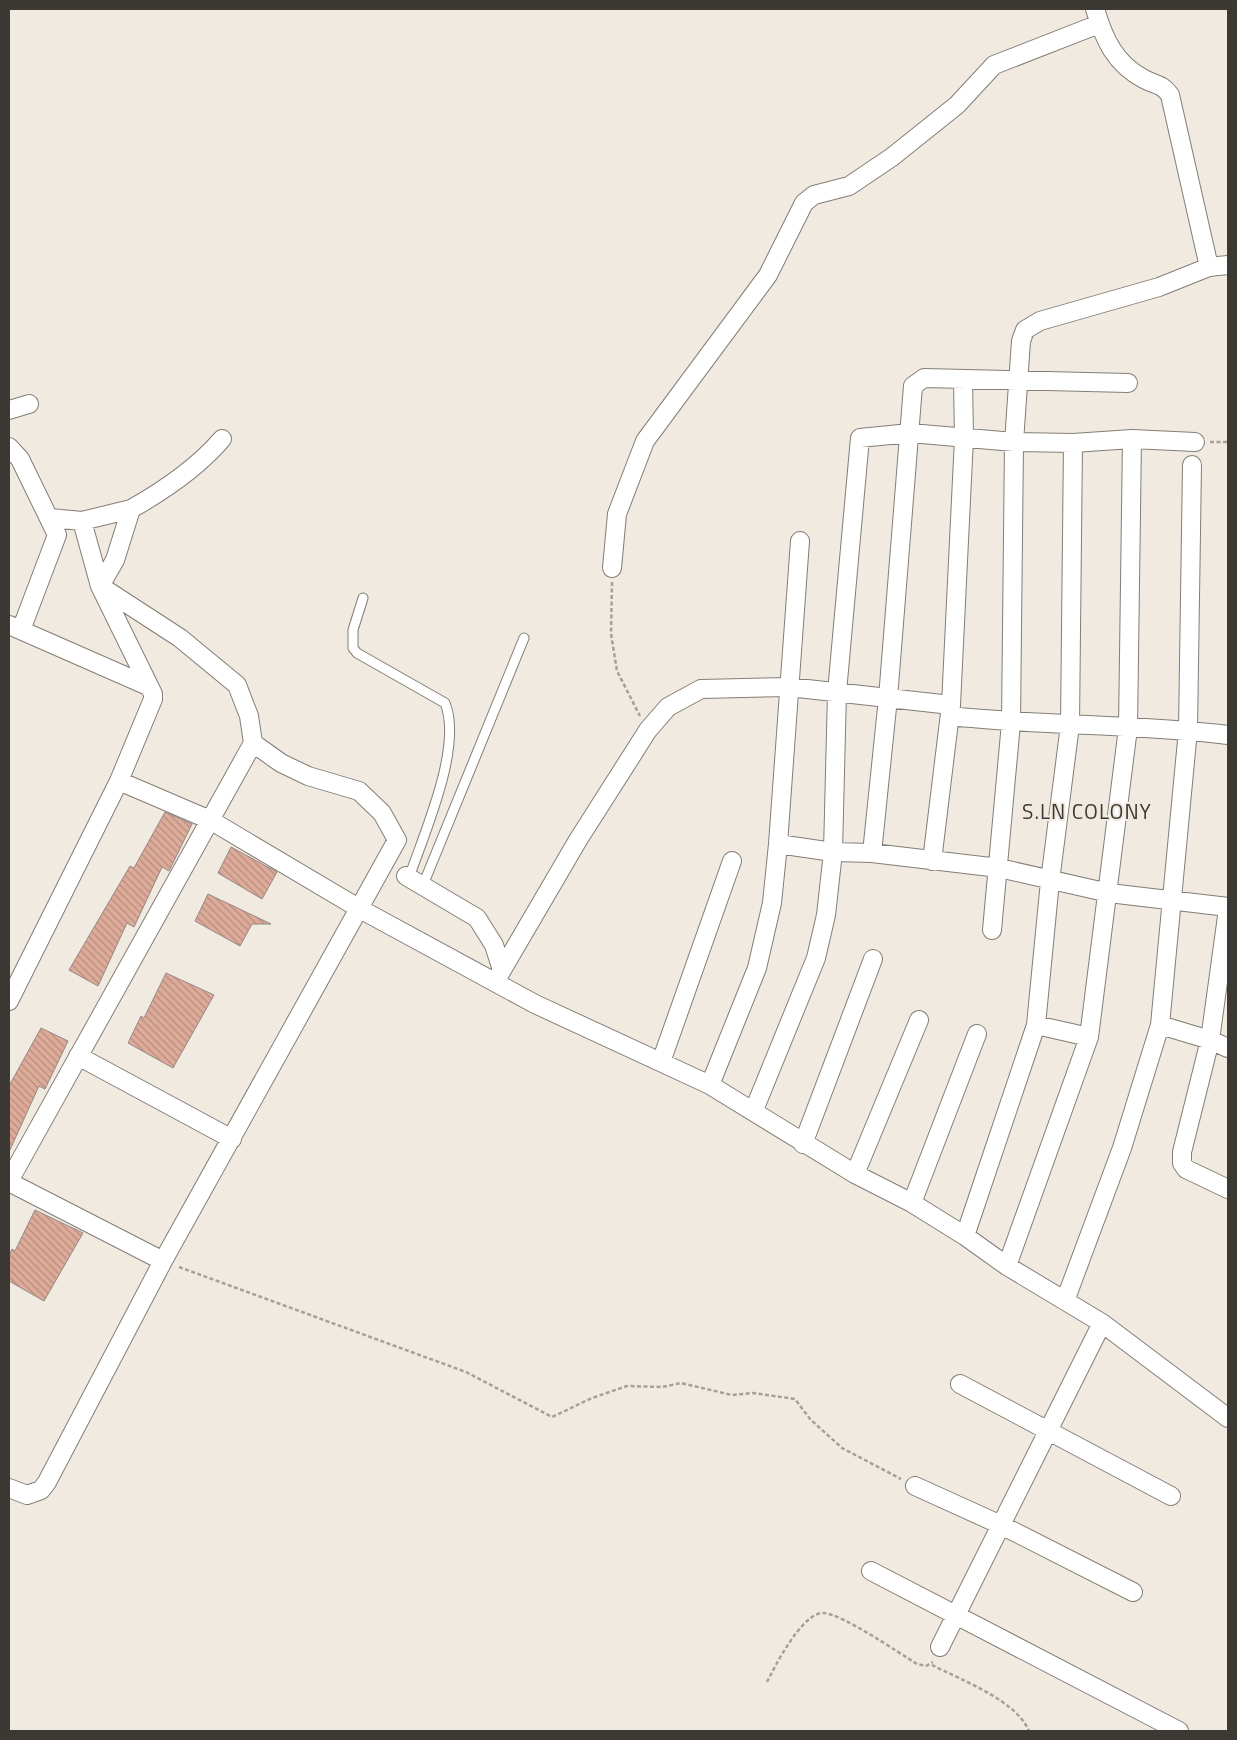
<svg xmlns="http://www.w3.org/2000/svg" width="1237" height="1740" viewBox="0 0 1237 1740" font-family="'Titillium Web',sans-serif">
	<defs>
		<pattern id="building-back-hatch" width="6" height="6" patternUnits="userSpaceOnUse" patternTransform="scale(1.25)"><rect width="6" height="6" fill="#deab99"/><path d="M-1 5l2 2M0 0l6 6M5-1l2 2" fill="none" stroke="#b58c7e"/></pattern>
	</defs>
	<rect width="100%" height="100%" fill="#f1eae1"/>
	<path fill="url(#building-back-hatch)" stroke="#948985" d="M 165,812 L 192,824 L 169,871 L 162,867 L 134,927 L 127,923 L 98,986 L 69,970 L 130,866 L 134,868 Z
		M 231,847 L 277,872 L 262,899 L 218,873 Z
		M 208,894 L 248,913 L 271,924 L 252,924 L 240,946 L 195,921 Z
		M 166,973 L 214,995 L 173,1068 L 128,1043 L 141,1016 L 144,1018 Z
		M 41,1028 L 68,1041 L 45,1089 L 39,1086 L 9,1152 L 9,1086 Z
		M 35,1210 L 83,1233 L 44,1301 L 9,1281 L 9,1256 L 12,1249 L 15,1251 Z"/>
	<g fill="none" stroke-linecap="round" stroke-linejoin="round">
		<defs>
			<path id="lane" d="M 363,598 L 353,630 L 353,648 L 357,653 L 445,703 C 463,747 424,833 409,878
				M 423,885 L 524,638"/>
			<path id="street" d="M 1095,9 C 1104,39 1115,64 1144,79 C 1157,86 1161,83 1170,95 L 1209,267
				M 9,410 L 29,404
				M 9,447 L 20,459 L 57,535 L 21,630
				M 82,521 L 131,509
				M 612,568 L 617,514 L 645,441 L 768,275 L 804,203 L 814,195 L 849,186 L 892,157 L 957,105 L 994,65 L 1099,24
				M 9,625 L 148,686
				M 950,716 C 1043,726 1136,724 1228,735
				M 119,781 L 210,820 L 360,909 L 535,1004 L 710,1085 L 855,1174 L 912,1203 L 965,1236 L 1007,1266 L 1102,1323 L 1228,1418
				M 778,844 L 833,852 L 872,853 L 999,868 L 1109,893 L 1228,907
				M 872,853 L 888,698 L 913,386 L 924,378 L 1128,383
				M 932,861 L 951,705 L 964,438 L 963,379
				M 406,876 L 477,918 L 494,945 L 502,970
				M 1228,909 L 1210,1040 L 1182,1152 L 1182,1163 L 1186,1169 L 1228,1189
				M 992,930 L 1011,723 L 1014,442 L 1021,341 L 1025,330 L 1040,321 L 1159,287 L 1209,267 L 1228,265
				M 495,982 L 578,840 L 648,730 L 668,707 L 701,689 L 789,687 L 951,705
				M 9,1001 L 119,781 L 153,699 L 153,694 L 100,586 L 82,521 L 50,518
				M 1036,1025 L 1089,1037
				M 1160,1025 L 1210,1040 L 1228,1048
				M 78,1056 L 232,1139
				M 661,1062 L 732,861
				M 710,1085 L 757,968 L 772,903 L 778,844 L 800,541
				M 754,1110 L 816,958 L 826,915 L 833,852 L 837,692 L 860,438 L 910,433 L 1014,442 L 1073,443 L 1132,439 L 1195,442
				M 803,1144 L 873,959
				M 855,1174 L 919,1020
				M 9,1181 L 253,743
				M 9,1182 L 163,1261
				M 912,1203 L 977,1034
				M 965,1236 L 1036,1025 L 1050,881 L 1070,725 L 1073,443
				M 1007,1266 L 1089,1037 L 1128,728 L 1132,439
				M 1065,1301 L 1122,1148 L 1160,1025 L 1188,730 L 1192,465
				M 960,1384 L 1171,1496
				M 915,1486 L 1001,1525 L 1133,1592
				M 9,1488 L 27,1495 L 41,1490 L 47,1482 L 163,1261 L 397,840 L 382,813 L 359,791 L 308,776 L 281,763 L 253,743 L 249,716 L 237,685 L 180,638 L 100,586 L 115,560 L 131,509 C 163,491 198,467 222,439
				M 871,1571 L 1179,1731
				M 940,1647 L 1102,1323"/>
		</defs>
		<use href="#lane" stroke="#847d75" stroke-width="11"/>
		<use href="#street" stroke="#847d75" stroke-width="20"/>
		<path stroke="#a5a099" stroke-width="2.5" stroke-dasharray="4 2.5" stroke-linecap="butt" d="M 1210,442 L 1228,442
			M 612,582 L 611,634 L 617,671 L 640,716
			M 179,1267 L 466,1372 L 552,1417 L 592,1398 L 627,1386 L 662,1387 L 681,1383 L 732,1395 L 753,1393 L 795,1399 L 810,1419 L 842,1448 L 901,1479
			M 932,1665 C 961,1680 1016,1700 1029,1731
			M 767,1682 C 775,1666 802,1613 823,1613 C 841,1613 899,1653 917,1664 L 926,1666 L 933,1662"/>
		<use href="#lane" stroke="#fff" stroke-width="9"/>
		<use href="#street" stroke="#fff" stroke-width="18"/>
	</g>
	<g text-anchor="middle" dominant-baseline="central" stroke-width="4" stroke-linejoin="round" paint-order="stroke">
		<g font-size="21" letter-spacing="1" fill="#3c3935" stroke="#f1eae1">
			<text x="1087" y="811">S.LN COLONY</text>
		</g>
	</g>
	<rect width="1237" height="1740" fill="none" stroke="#3c3935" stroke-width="20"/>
</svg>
